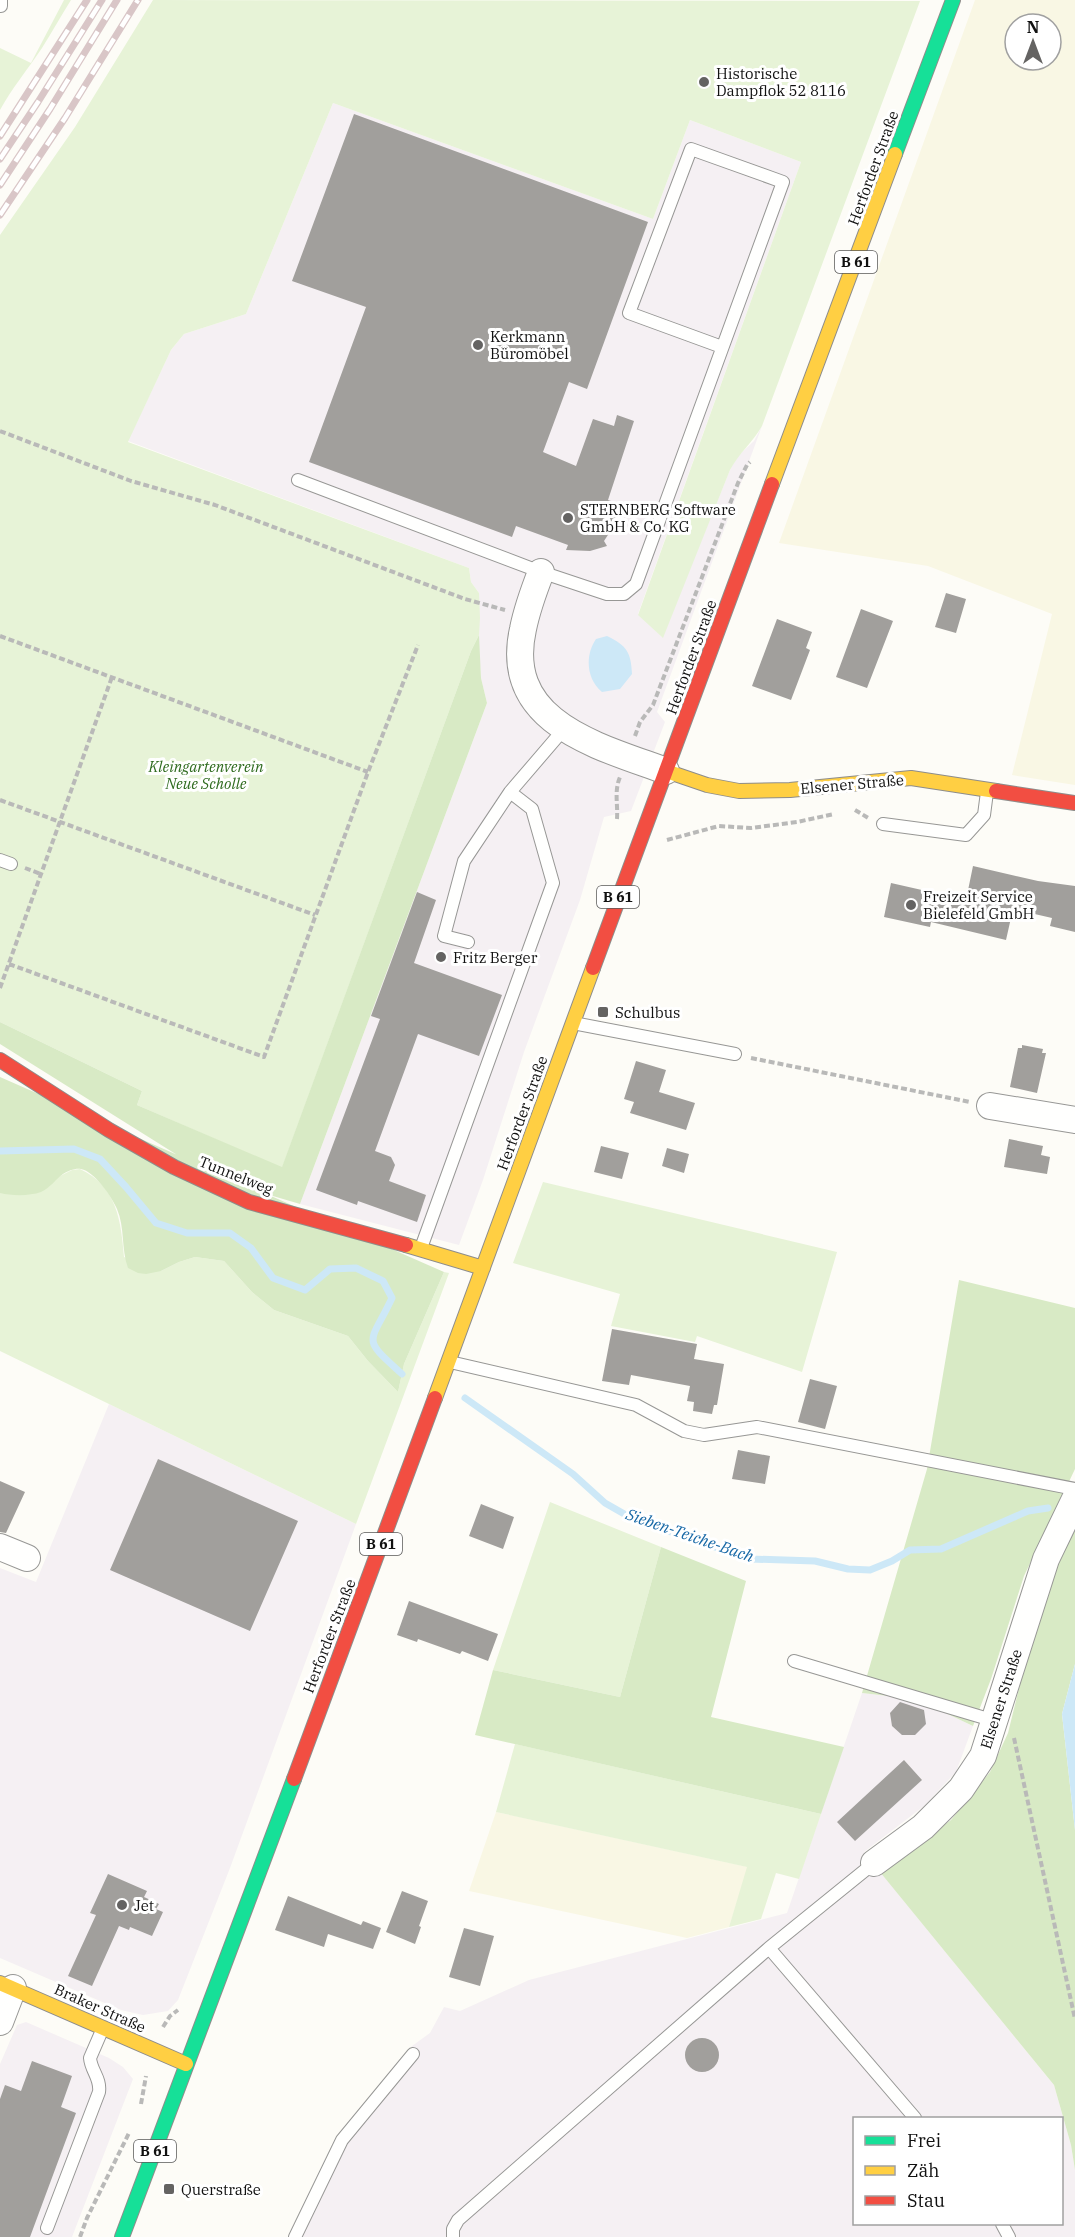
<svg xmlns="http://www.w3.org/2000/svg" width="1075" height="2237" viewBox="0 0 1075 2237" font-family="'IBM Plex Serif',serif">
	<rect width="100%" height="100%" fill="#fdfcf7"/>
	<path fill="#f5f0f3" fill-rule="evenodd" d="M 333,103 L 653,219 L 690,120 L 801,162 L 638,614 L 662,637 L 730,470 L 736,458 L 754,441 L 762,426 L 657,712 L 665,722 L 631,811 L 604,817 L 580,900 L 524,1052 L 483,1180 L 459,1245 L 300,1204 L 487,703 L 481,678 L 479,653 L 479,593 L 471,582 L 469,568 L 128,441 L 171,350 L 184,334 L 246,314 Z
		M 109,1404 L 356,1524 L 230,1868 L 178,2000 L 168,2011 L 143,2015 L 121,2010 L 0,1958 L 0,1568 L 36,1582 Z
		M 862,1693 L 916,1699 L 973,1726 L 956,1772 L 924,1806 L 864,1852 L 1054,2085 L 1071,2145 L 1075,2170 L 1075,2237 L 289,2237 L 338,2135 L 412,2046 L 430,2033 L 444,2007 L 460,2011 L 529,1980 L 787,1913 ZM 854,2118 L 1062,2118 L 1062,2224 L 854,2224 Z
		M 26,2022 L 109,2058 L 123,2067 L 133,2079 L 72,2237 L 0,2237 L 0,2064 L 17,2025 Z"/>
	<path fill="#f9f7e4" fill-rule="evenodd" d="M 975,0 L 1075,0 L 1075,785 L 1012,775 L 1052,614 L 928,566 L 779,543 ZM 1015,24 L 1051,24 L 1051,60 L 1015,60 Z
		M 496,1812 L 748,1867 L 729,1927 L 687,1938 L 469,1891 Z"/>
	<path fill="#e7f3d7" d="M 64,0 L 71,0 C 61,16 52,32 42,48 C 28,69 12,88 0,110 L 0,48 L 31,63 Z
		M 153,0 L 920,1 L 762,426 C 753,442 739,453 730,470 L 663,638 L 638,615 L 801,162 L 690,120 L 653,219 L 333,103 L 246,314 L 184,334 L 171,350 L 128,442 L 469,568 L 471,582 L 479,593 L 480,618 L 479,635 L 471,651 L 282,1168 L 137,1105 L 142,1091 L 0,1022 L 0,235 L 75,127 Z
		M 80,1169 C 117,1186 121,1221 124,1257 L 161,1271 L 179,1262 L 195,1257 L 224,1261 L 252,1292 L 274,1310 L 348,1336 L 368,1361 L 398,1392 L 404,1364 L 444,1272 L 449,1273 L 356,1524 L 0,1351 L 0,1193 L 24,1194 L 72,1170 Z
		M 543,1182 L 837,1252 L 802,1372 L 697,1336 L 695,1342 L 611,1326 L 620,1294 L 513,1263 Z
		M 550,1502 L 661,1547 L 620,1697 L 493,1670 Z
		M 515,1744 L 821,1814 L 799,1879 L 776,1873 L 761,1919 L 729,1927 L 747,1867 L 496,1812 Z"/>
	<path fill="#d8eac5" d="M 479,635 L 481,678 L 487,703 L 300,1204 L 256,1191 L 182,1158 L 0,1044 L 0,1022 L 142,1091 L 137,1105 L 282,1167 L 471,651 Z
		M 0,1077 L 444,1272 L 404,1364 L 398,1392 L 368,1361 L 348,1336 L 274,1310 L 252,1292 L 224,1261 L 195,1257 L 179,1262 L 161,1271 L 146,1274 L 138,1273 L 128,1268 C 121,1249 125,1227 117,1209 C 112,1197 94,1171 81,1169 C 75,1168 68,1171 63,1174 C 56,1179 50,1188 41,1192 C 30,1196 12,1196 0,1193 Z
		M 959,1280 L 1075,1308 L 1075,1469 L 1024,1576 L 991,1679 L 973,1726 L 916,1699 L 862,1693 L 927,1469 Z
		M 1075,1529 L 1075,1664 L 1062,1714 L 1075,1830 L 1075,2170 L 1071,2145 L 1054,2085 L 880,1872 L 951,1820 L 990,1772 L 1008,1733 L 1025,1664 L 1058,1563 Z
		M 661,1547 L 746,1581 L 711,1717 L 844,1747 L 821,1814 L 475,1735 L 493,1670 L 620,1697 Z"/>
	<path fill="#cde8f7" d="M 607,636 C 627,646 631,652 632,674 L 620,689 L 602,692 C 586,679 585,655 596,639 Z
		M 1075,1664 L 1075,1830 L 1062,1714 Z"/>
	<g fill="none" stroke-linecap="round" stroke-linejoin="round">
		<path stroke="#cde8f7" stroke-width="7" d="M 0,1151 L 74,1149 L 100,1159 L 126,1187 L 156,1223 L 187,1233 L 230,1233 L 251,1248 L 273,1278 L 305,1290 L 330,1269 L 356,1268 L 383,1281 L 392,1298 C 370,1345 360,1336 402,1374
			M 465,1398 L 573,1474 L 605,1503 L 633,1519 L 750,1559 L 815,1561 L 848,1569 L 870,1570 L 892,1561 L 910,1550 L 941,1549 L 1028,1511 L 1048,1508"/>
	</g>
	<path fill="#a19f9c" d="M 354,114 L 648,222 L 587,389 L 569,382 L 543,452 L 576,466 L 593,419 L 614,426 L 617,415 L 634,421 L 608,500 L 620,504 L 617,521 L 604,541 L 607,546 L 590,551 L 566,550 L 568,545 L 516,526 L 512,537 L 309,462 L 366,307 L 292,281 Z
		M 946,593 L 966,599 L 956,633 L 935,627 Z
		M 861,609 L 893,621 L 867,688 L 836,677 Z
		M 777,619 L 812,632 L 806,648 L 810,650 L 791,700 L 752,686 Z
		M 973,866 L 1038,881 L 1075,886 L 1075,932 L 1050,926 L 1052,918 L 1013,909 L 1006,940 L 931,922 L 930,927 L 884,917 L 891,883 L 966,900 Z
		M 417,892 L 436,900 L 414,963 L 502,995 L 479,1056 L 418,1034 L 375,1151 L 391,1157 L 395,1165 L 389,1181 L 426,1195 L 417,1222 L 358,1201 L 357,1205 L 316,1190 L 380,1019 L 371,1016 Z
		M 1022,1045 L 1043,1049 L 1042,1053 L 1046,1053 L 1037,1093 L 1010,1087 L 1018,1048 L 1022,1048 Z
		M 636,1061 L 666,1070 L 659,1092 L 695,1103 L 686,1130 L 630,1113 L 634,1102 L 624,1099 Z
		M 1009,1139 L 1043,1146 L 1041,1155 L 1050,1157 L 1047,1174 L 1004,1167 Z
		M 601,1146 L 629,1153 L 622,1179 L 594,1172 Z
		M 667,1148 L 689,1154 L 684,1173 L 662,1166 Z
		M 612,1329 L 697,1344 L 694,1359 L 724,1364 L 717,1405 L 714,1405 L 712,1414 L 693,1411 L 694,1402 L 687,1401 L 690,1386 L 631,1375 L 629,1385 L 602,1381 Z
		M 810,1379 L 837,1386 L 825,1429 L 798,1422 Z
		M 738,1450 L 770,1456 L 765,1484 L 732,1479 Z
		M 158,1459 L 298,1521 L 250,1631 L 110,1570 Z
		M 0,1481 L 25,1492 L 6,1533 L 0,1532 Z
		M 481,1504 L 514,1517 L 503,1549 L 469,1536 Z
		M 409,1601 L 498,1634 L 488,1661 L 462,1651 L 460,1654 L 418,1639 L 417,1642 L 397,1635 Z
		M 900,1702 L 924,1710 L 926,1724 L 915,1735 L 902,1735 L 892,1726 L 890,1713 Z
		M 904,1760 L 922,1780 L 855,1841 L 837,1822 Z
		M 108,1874 L 147,1891 L 144,1897 L 159,1904 L 156,1909 L 163,1912 L 152,1936 L 130,1927 L 129,1930 L 119,1926 L 92,1986 L 68,1976 L 96,1915 L 90,1913 Z
		M 402,1891 L 428,1901 L 419,1926 L 421,1927 L 415,1944 L 386,1932 Z
		M 288,1896 L 361,1925 L 363,1921 L 381,1928 L 373,1949 L 328,1934 L 324,1947 L 275,1930 Z
		M 464,1928 L 494,1936 L 480,1986 L 449,1977 Z
		M685 2055a17 17 0 1 1 34 0a17 17 0 1 1-34 0Z
		M 32,2061 L 72,2076 L 61,2107 L 76,2113 L 30,2237 L 0,2237 L 0,2099 L 5,2085 L 21,2091 Z"/>
	<g fill="none" stroke-linecap="round" stroke-linejoin="round">
		<defs>
			<path id="lane" d="M 1,6 L 1,0
				M 298,480 L 541,572 L 607,594 L 624,594 L 636,584 L 783,182 L 691,149 L 629,313 L 722,347
				M 883,824 L 966,835 L 984,815 L 987,792
				M 0,860 L 11,864
				M 468,942 L 444,936 L 464,861 L 510,792
				M 573,1023 L 735,1054
				M 421,1248 L 553,883 L 532,809 L 510,792 L 564,729
				M 450,1362 L 636,1405 L 684,1431 L 704,1435 L 757,1427 L 1075,1489
				M 794,1661 L 995,1721
				M 769,1948 L 915,2118
				M 1002,2224 L 1009,2237
				M 47,2228 L 99,2092 C 101,2078 91,2071 90,2058 L 103,2028
				M 295,2237 L 342,2140 L 413,2054
				M 453,2237 L 453,2229 L 458,2220 L 769,1948 L 874,1863"/>
			<path id="street" d="M 541,572 C 534,590 527,609 523,629 C 502,723 598,746 666,771
				M 990,1106 L 1075,1120
				M 0,1547 L 27,1558
				M 874,1863 L 923,1827 L 961,1789 L 983,1756 L 1046,1559 L 1075,1499
				M 0,2022 L 13,1988"/>
			<path id="fast" d="M 895,154 L 953,0
				M 122,2237 L 294,1779"/>
			<path id="slow" d="M 772,484 L 895,154
				M 666,771 L 707,785 L 739,791 L 790,790 L 911,778 L 996,791
				M 406,1245 L 483,1268
				M 435,1398 L 593,968
				M 0,1983 L 186,2064"/>
			<path id="jam" d="M 996,791 L 1075,803
				M 593,968 L 772,484
				M 0,1060 L 109,1130 L 174,1167 L 249,1202 L 406,1245
				M 294,1779 L 435,1398"/>
		</defs>
		<use href="#lane" stroke="#979795" stroke-width="14"/>
		<use href="#street" stroke="#979795" stroke-width="28"/>
		<use href="#fast" stroke="#8e8d8b" stroke-width="16"/>
		<use href="#slow" stroke="#8e8d8b" stroke-width="16"/>
		<use href="#jam" stroke="#8e8d8b" stroke-width="16"/>
		<path stroke="#b9b9b8" stroke-width="4" stroke-dasharray="6 3" stroke-linecap="butt" d="M 0,431 L 131,481 L 215,505 L 465,599 L 505,610
			M 0,636 L 368,772
			M 635,736 L 640,722 L 653,705 L 738,483 L 747,465 L 750,462
			M 0,800 L 315,915
			M 855,810 L 870,819
			M 617,819 C 618,804 614,791 620,777
			M 667,840 L 719,826 L 751,828 L 797,822 L 834,814
			M 25,868 L 41,874
			M 9,964 L 264,1057 L 368,772 L 418,645
			M 0,988 L 112,677
			M 751,1058 L 970,1102
			M 1014,1738 L 1075,2019
			M 163,2027 L 170,2016 L 178,2010
			M 141,2104 L 146,2076
			M 80,2237 L 87,2218 L 129,2133"/>
		<use href="#lane" stroke="#fffffe" stroke-width="12"/>
		<use href="#street" stroke="#fffffe" stroke-width="26"/>
		<use href="#fast" stroke="#16e098" stroke-width="14"/>
		<use href="#slow" stroke="#ffcf43" stroke-width="14"/>
		<use href="#jam" stroke="#f24e42" stroke-width="14"/>
		<defs>
			<path id="rail" d="M 0,136 L 87,0
				M 0,159 L 38,102 L 102,0
				M 0,185 L 50,109 L 117,0
				M 0,215 L 65,118 L 138,0"/>
		</defs>
		<use href="#rail" stroke="#d9c6c7" stroke-width="7"/>
		<use href="#rail" stroke="#fff" stroke-width="4.5" stroke-dasharray="14" stroke-linecap="butt"/>
	</g>
	<g fill="#646362" stroke="#fff" stroke-width="2">
		<circle cx="704" cy="82" r="6"/>
		<circle cx="478" cy="345" r="6"/>
		<circle cx="568" cy="518" r="6"/>
		<circle cx="911" cy="905" r="6"/>
		<circle cx="441" cy="957" r="6"/>
		<rect x="597" y="1006" width="12" height="12" rx="3"/>
		<circle cx="122" cy="1905" r="6"/>
		<rect x="163" y="2183" width="12" height="12" rx="3"/>
	</g>
	<g text-anchor="middle" dominant-baseline="central" stroke-width="6" stroke-linejoin="round" paint-order="stroke">
		<g fill="#fff" stroke="#585858" stroke-width="1.5">
			<rect x="835" y="251" width="42" height="22" rx="4.5"/>
			<rect x="597" y="886" width="42" height="22" rx="4.5"/>
			<rect x="360" y="1533" width="42" height="22" rx="4.5"/>
			<rect x="134" y="2140" width="42" height="22" rx="4.5"/>
		</g>
		<g font-size="14" font-weight="bold" fill="#111">
			<text x="856" y="262">B 61</text>
			<text x="618" y="897">B 61</text>
			<text x="381" y="1544">B 61</text>
			<text x="155" y="2151">B 61</text>
		</g>
		<g font-size="15" fill="#111" stroke="#fff" text-anchor="start">
			<text x="716" y="73">Historische<tspan x="716" dy="17">Dampflok 52 8116</tspan></text>
			<text x="490" y="336">Kerkmann<tspan x="490" dy="17">Büromöbel</tspan></text>
			<text x="580" y="509">STERNBERG Software<tspan x="580" dy="17">GmbH &amp; Co. KG</tspan></text>
			<text x="923" y="896">Freizeit Service<tspan x="923" dy="17">Bielefeld GmbH</tspan></text>
			<text x="453" y="957">Fritz Berger</text>
			<text x="615" y="1012">Schulbus</text>
			<text x="134" y="1905">Jet</text>
			<text x="181" y="2189">Querstraße</text>
		</g>
		<g font-size="15" fill="#111" stroke="#fff">
			<text transform="translate(873 168) rotate(-70)">Herforder Straße</text>
			<text transform="translate(691 657) rotate(-70)">Herforder Straße</text>
			<text transform="translate(852 784) rotate(-5)">Elsener Straße</text>
			<text transform="translate(522 1113) rotate(-70)">Herforder Straße</text>
			<text transform="translate(236 1175) rotate(22)">Tunnelweg</text>
			<text transform="translate(329 1636) rotate(-69)">Herforder Straße</text>
			<text transform="translate(1001 1699) rotate(-72)">Elsener Straße</text>
			<text transform="translate(100 2008) rotate(24)">Braker Straße</text>
		</g>
		<g font-size="15" font-style="italic" fill="#2f6b1f" stroke="#fff">
			<text x="206" y="766">Kleingartenverein<tspan x="206" dy="17">Neue Scholle</tspan></text>
		</g>
		<g font-size="16" font-style="italic" fill="#1768a6" stroke="#fff">
			<text transform="translate(690 1535) rotate(19)">Sieben-Teiche-Bach</text>
		</g>
	</g>
	<rect x="853" y="2117" width="210" height="108" fill="#ffffff" stroke="#a0a0a0" stroke-width="1.5"/>
	<rect x="865" y="2136" width="30" height="9" fill="#16e098" stroke="#a0a0a0" stroke-width="1.5"/>
	<text x="907" y="2147" font-size="18" fill="#111111">Frei</text>
	<rect x="865" y="2166" width="30" height="9" fill="#ffcf43" stroke="#a0a0a0" stroke-width="1.5"/>
	<text x="907" y="2177" font-size="18" fill="#111111">Zäh</text>
	<rect x="865" y="2196" width="30" height="9" fill="#f24e42" stroke="#a0a0a0" stroke-width="1.5"/>
	<text x="907" y="2207" font-size="18" fill="#111111">Stau</text>
	<g transform="translate(1033 42)"><circle r="28" fill="#ffffff" stroke="#a0a0a0" stroke-width="1.5"/>
	<path d="M0-4.5L10 22L0 15L-10 22Z" fill="#646362"/>
	<text y="-9" font-size="16" font-weight="bold" text-anchor="middle" fill="#111111">N</text>
	</g>
</svg>
